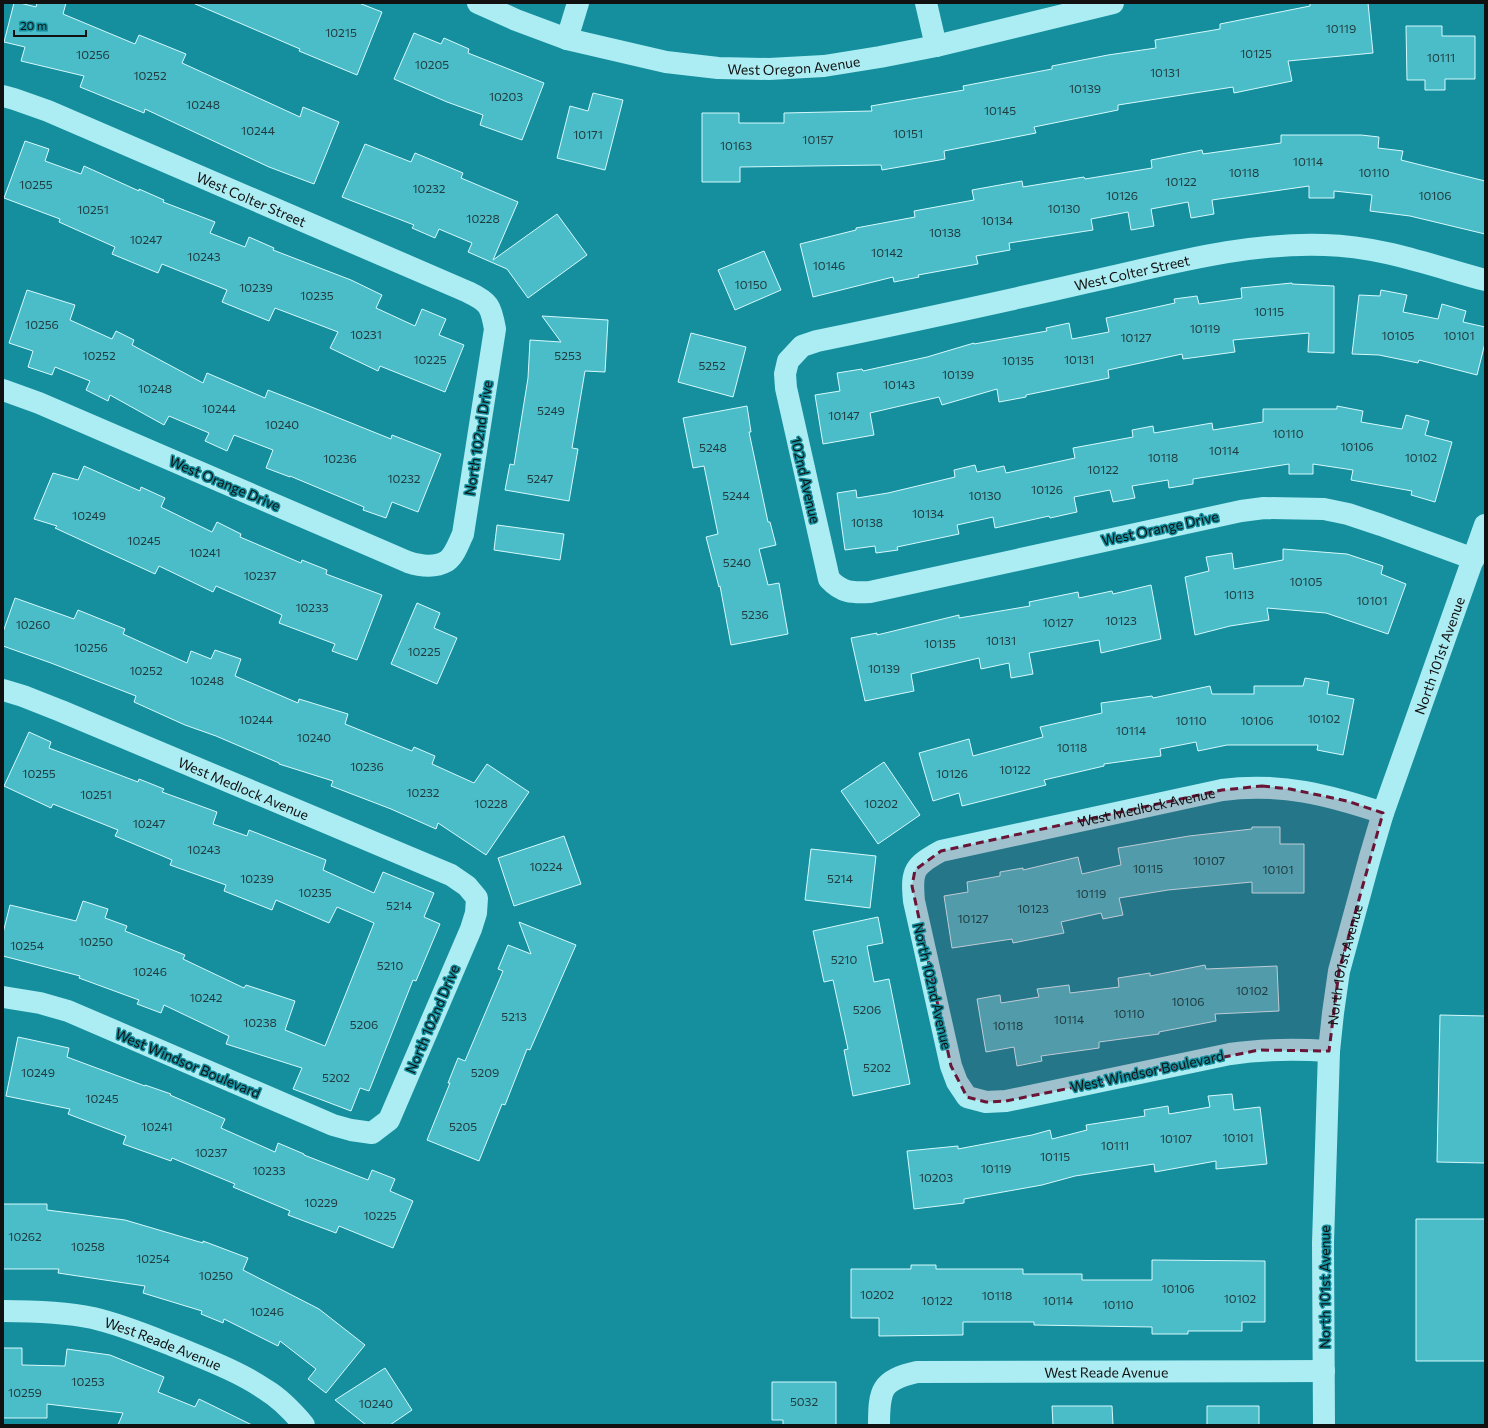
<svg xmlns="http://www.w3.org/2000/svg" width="1488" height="1428" viewBox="0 0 1488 1428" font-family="Commissioner,sans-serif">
	<rect width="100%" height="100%" fill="#158f9d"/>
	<path fill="#4bbdc8" stroke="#d5f9fd" d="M 14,3 L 20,3 L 36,7 L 37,3 L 66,3 L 63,14 L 135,44 L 139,35 L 186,54 L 182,63 L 300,117 L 303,107 L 339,122 L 314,184 L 269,167 L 145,109 L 144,113 L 80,87 L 84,76 L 21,61 L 25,47 L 4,42 Z
		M 193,3 L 359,3 L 382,12 L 357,75 L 299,51 L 300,49 Z
		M 1310,3 L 1368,3 L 1373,53 L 1288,61 L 1292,81 L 1234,93 L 1233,87 L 1118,105 L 1118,110 L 1034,127 L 1036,133 L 944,151 L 945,159 L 882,170 L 881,165 L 740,167 L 740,182 L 702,182 L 702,113 L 739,113 L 739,123 L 784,123 L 784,113 L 872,111 L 871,106 L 964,90 L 963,86 L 1052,69 L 1052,66 L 1108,55 L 1156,48 L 1155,40 L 1220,29 L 1220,24 L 1310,6 Z
		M 1406,26 L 1442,26 L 1442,36 L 1475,36 L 1475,79 L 1445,79 L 1445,90 L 1425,90 L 1425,80 L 1407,80 Z
		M 414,33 L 441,44 L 444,38 L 469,49 L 468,53 L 544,83 L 522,140 L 480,125 L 483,115 L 447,102 L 394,79 Z
		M 593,93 L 623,100 L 605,170 L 557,158 L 570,106 L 588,111 Z
		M 1281,135 L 1361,135 L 1379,137 L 1378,148 L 1403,151 L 1401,160 L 1485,181 L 1485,234 L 1410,216 L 1370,211 L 1372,195 L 1334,191 L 1334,198 L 1309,198 L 1309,186 L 1212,200 L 1214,214 L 1191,218 L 1188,202 L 1151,209 L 1154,226 L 1131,230 L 1128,212 L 1091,219 L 1093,230 L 1009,243 L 1010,250 L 976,256 L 978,264 L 918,275 L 919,277 L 894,282 L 893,277 L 813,297 L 800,244 L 856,230 L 856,228 L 915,217 L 914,211 L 974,200 L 972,190 L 1022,181 L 1023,187 L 1084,177 L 1085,179 L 1152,168 L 1151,160 L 1202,150 L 1203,154 L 1281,143 Z
		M 25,141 L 49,149 L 45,161 L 81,174 L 84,166 L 139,191 L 139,189 L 164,200 L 163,202 L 215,222 L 210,233 L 245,247 L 249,237 L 274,248 L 273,250 L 351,280 L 382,295 L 376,308 L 415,326 L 422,309 L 446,319 L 439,335 L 464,345 L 445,392 L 380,366 L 378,371 L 330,348 L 338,332 L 275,308 L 269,321 L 222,302 L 227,290 L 162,264 L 158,273 L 112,254 L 115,247 L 59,222 L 60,219 L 4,198 Z
		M 365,144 L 411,162 L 415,153 L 463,173 L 461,178 L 518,202 L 493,260 L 557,214 L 587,255 L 528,298 L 507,269 L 468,252 L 472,243 L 439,229 L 435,238 L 412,228 L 414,225 L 342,197 Z
		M 764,251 L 781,290 L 735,310 L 718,270 Z
		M 1292,283 L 1292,284 L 1334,286 L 1334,353 L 1308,352 L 1309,333 L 1233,340 L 1235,352 L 1183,359 L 1182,354 L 1108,370 L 1109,378 L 1026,395 L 1026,397 L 999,402 L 997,389 L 942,405 L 939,397 L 870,413 L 874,435 L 823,444 L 815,395 L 840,391 L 837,373 L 862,369 L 863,371 L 927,357 L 974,343 L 974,344 L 1047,331 L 1046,328 L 1069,323 L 1072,339 L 1109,332 L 1106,318 L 1175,303 L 1174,299 L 1197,296 L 1199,304 L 1242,298 L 1241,288 Z
		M 27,290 L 75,305 L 70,320 L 112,339 L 116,331 L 134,340 L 132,345 L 203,383 L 207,373 L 265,398 L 268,390 L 314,408 L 391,439 L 392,435 L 441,454 L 418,512 L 392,502 L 386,518 L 363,510 L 364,507 L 290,476 L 290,477 L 266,468 L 273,450 L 234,435 L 227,451 L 205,441 L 209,433 L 169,416 L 164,425 L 110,395 L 108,401 L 86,390 L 90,381 L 55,367 L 52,375 L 28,367 L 33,351 L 9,343 Z
		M 1381,290 L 1407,295 L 1403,312 L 1438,319 L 1442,304 L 1466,311 L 1463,322 L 1485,327 L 1485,343 L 1477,375 L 1419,360 L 1418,363 L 1379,355 L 1352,354 L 1359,295 L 1380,296 Z
		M 542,316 L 608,320 L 605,372 L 585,371 L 572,448 L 578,449 L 569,501 L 505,490 L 510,464 L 514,465 L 528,378 L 530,340 L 561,342 Z
		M 691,333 L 746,347 L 733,397 L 678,382 Z
		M 747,406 L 751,432 L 749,432 L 768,522 L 770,522 L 776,545 L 759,549 L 768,585 L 779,583 L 788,634 L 731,645 L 720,586 L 719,587 L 706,537 L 718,534 L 704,466 L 693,468 L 683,418 Z
		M 1337,406 L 1363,411 L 1361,422 L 1402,429 L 1406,415 L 1429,421 L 1425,435 L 1452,442 L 1435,502 L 1411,495 L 1412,491 L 1351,480 L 1353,470 L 1313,464 L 1313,474 L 1289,474 L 1289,464 L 1193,479 L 1193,484 L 1169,488 L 1168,480 L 1132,486 L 1135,498 L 1113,502 L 1110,490 L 1074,497 L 1077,512 L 1050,518 L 1049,516 L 995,528 L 993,517 L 957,525 L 959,534 L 897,547 L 898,550 L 876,553 L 875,546 L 845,550 L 837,493 L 856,490 L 857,498 L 888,493 L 955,477 L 954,470 L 975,465 L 977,472 L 1004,466 L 1006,473 L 1075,458 L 1073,448 L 1133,437 L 1132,430 L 1153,426 L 1154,433 L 1212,423 L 1213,430 L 1263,422 L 1263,409 L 1337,409 Z
		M 84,466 L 140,491 L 141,487 L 165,498 L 161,507 L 212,532 L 217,522 L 241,534 L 240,537 L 301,563 L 302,560 L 327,570 L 326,574 L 382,595 L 357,660 L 332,651 L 335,644 L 279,623 L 282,615 L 216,586 L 213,592 L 159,566 L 155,574 L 55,528 L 57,526 L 34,519 L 53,473 L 78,480 Z
		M 497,525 L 564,534 L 560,560 L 494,550 Z
		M 1283,549 L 1347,554 L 1383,566 L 1381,574 L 1406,584 L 1388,634 L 1326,613 L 1267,608 L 1269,620 L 1230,626 L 1195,635 L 1185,577 L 1209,571 L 1206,557 L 1232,553 L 1234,569 L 1283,560 Z
		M 1151,585 L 1161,639 L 1101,653 L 1099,640 L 1029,653 L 1033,674 L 1011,678 L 1009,663 L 981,669 L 979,658 L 911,674 L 914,691 L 865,701 L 851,638 L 877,633 L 877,635 L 959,615 L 959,618 L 1030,606 L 1029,602 L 1078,592 L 1079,598 L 1112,591 L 1113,594 Z
		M 15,598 L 74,619 L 78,610 L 125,629 L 123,634 L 187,663 L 191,651 L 211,659 L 215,650 L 241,659 L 235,676 L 298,703 L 299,699 L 348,714 L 345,724 L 412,751 L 414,747 L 435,756 L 432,764 L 474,783 L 487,764 L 529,792 L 486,855 L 438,823 L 436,829 L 391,809 L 331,786 L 333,781 L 279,764 L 279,763 L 216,736 L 185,725 L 134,702 L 136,696 L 51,663 L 3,646 L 3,632 Z
		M 417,603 L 440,613 L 434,628 L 457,638 L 437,684 L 391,664 Z
		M 1305,678 L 1329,682 L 1327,694 L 1354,699 L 1343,755 L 1317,750 L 1318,745 L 1227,745 L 1198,751 L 1196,742 L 1160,749 L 1161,756 L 1104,764 L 1104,766 L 1044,780 L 1046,785 L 962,806 L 959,793 L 933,801 L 919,753 L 969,739 L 973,756 L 1043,737 L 1040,727 L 1102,713 L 1101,703 L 1152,696 L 1153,698 L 1210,686 L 1212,694 L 1254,694 L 1254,686 L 1303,686 Z
		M 29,732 L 51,742 L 49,748 L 138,782 L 139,779 L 164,789 L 162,792 L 217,812 L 213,824 L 247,836 L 249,830 L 326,860 L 323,870 L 374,893 L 383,872 L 434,893 L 424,917 L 440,924 L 416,981 L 413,980 L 369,1091 L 360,1088 L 351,1111 L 293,1089 L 302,1068 L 226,1044 L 229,1036 L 164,1005 L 161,1013 L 137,1004 L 139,1000 L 79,978 L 80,976 L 3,956 L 3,933 L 10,905 L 76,921 L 83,901 L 108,909 L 105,918 L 127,926 L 125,931 L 185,955 L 183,959 L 244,988 L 246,985 L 295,1001 L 285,1030 L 325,1046 L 374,923 L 337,907 L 329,923 L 276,900 L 272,910 L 224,891 L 226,885 L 170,865 L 172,860 L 115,836 L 118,830 L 53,804 L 51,808 L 4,786 Z
		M 884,762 L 920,815 L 878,844 L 841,791 Z
		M 1252,827 L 1280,827 L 1280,844 L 1304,844 L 1304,893 L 1252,893 L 1252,882 L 1168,890 L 1119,898 L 1123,915 L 1103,919 L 1101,913 L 1061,922 L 1064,933 L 1013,943 L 1012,939 L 952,948 L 944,896 L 968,892 L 967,882 L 1000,876 L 1000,872 L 1023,868 L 1023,870 L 1078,857 L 1082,874 L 1121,865 L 1118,848 L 1189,836 L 1252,829 Z
		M 564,836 L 581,884 L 514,906 L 498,858 Z
		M 811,849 L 876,856 L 870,908 L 805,900 Z
		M 878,917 L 883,943 L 867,946 L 874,982 L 889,979 L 910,1084 L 853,1096 L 844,1050 L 848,1049 L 833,980 L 824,982 L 813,931 Z
		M 519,922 L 576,945 L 530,1050 L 527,1049 L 505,1105 L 502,1104 L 479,1161 L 427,1140 L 450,1083 L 448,1083 L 458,1058 L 465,1061 L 503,971 L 498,969 L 508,945 L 531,954 Z
		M 1205,965 L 1206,969 L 1277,966 L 1279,1011 L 1215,1014 L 1216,1021 L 1159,1032 L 1159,1034 L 1099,1042 L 1099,1048 L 1041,1056 L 1042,1061 L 1017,1066 L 1014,1047 L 986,1052 L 977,999 L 1000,995 L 1001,1003 L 1039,997 L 1037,989 L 1069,985 L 1070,993 L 1119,987 L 1118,978 L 1150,973 L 1150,976 Z
		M 1440,1015 L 1485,1016 L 1485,1163 L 1437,1162 Z
		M 18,1037 L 69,1048 L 67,1057 L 145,1086 L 145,1085 L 171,1094 L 170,1095 L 225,1119 L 221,1128 L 275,1152 L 278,1143 L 304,1154 L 304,1155 L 368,1180 L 372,1170 L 395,1179 L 390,1191 L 413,1201 L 393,1248 L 339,1226 L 336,1233 L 288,1215 L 290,1211 L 233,1187 L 235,1184 L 172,1158 L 171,1161 L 123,1144 L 126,1136 L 68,1114 L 70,1109 L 6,1096 Z
		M 1232,1094 L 1234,1110 L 1260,1107 L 1267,1164 L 1216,1169 L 1216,1161 L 1155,1172 L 1154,1164 L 1075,1176 L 1042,1185 L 964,1199 L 964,1203 L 914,1209 L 907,1151 L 958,1146 L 958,1149 L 1032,1135 L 1050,1130 L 1052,1139 L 1087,1130 L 1086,1125 L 1145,1116 L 1144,1110 L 1168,1106 L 1169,1114 L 1210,1107 L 1208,1096 Z
		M 3,1204 L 47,1204 L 47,1210 L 125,1220 L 203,1243 L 203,1241 L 248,1258 L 243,1270 L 319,1309 L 365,1345 L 326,1393 L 308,1379 L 316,1369 L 280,1341 L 278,1346 L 224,1319 L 223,1323 L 201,1314 L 202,1311 L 143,1293 L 145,1286 L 58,1273 L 59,1269 L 3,1269 Z
		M 1416,1219 L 1485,1219 L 1485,1361 L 1416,1361 Z
		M 1152,1260 L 1265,1261 L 1265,1322 L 1242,1322 L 1242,1331 L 1188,1331 L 1188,1334 L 1152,1334 L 1152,1327 L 1034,1325 L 1034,1322 L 963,1322 L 963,1335 L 879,1336 L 879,1318 L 851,1318 L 851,1269 L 911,1269 L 911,1265 L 936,1265 L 936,1269 L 1023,1269 L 1023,1274 L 1082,1274 L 1082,1280 L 1152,1280 Z
		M 3,1348 L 22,1348 L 22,1365 L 65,1366 L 67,1349 L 110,1355 L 164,1377 L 158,1392 L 195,1407 L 199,1399 L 252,1425 L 118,1425 L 123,1413 L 47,1404 L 47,1418 L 3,1418 Z
		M 385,1368 L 412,1410 L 390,1425 L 366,1425 L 335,1400 Z
		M 772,1382 L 836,1382 L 836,1425 L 783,1425 L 783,1420 L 772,1420 Z
		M 1052,1406 L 1112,1406 L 1113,1425 L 1053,1425 Z
		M 1207,1406 L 1259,1406 L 1259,1425 L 1207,1425 Z"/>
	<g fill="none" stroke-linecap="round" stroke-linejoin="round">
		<g stroke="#acedf3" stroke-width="22">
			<path id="s1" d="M 478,3 L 516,20 L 567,39 L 666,62 L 718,68 L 769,69 L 824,66 L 880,57 L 936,46 L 1113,3"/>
			<path d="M 926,3 L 936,46"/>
			<path d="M 567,39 L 578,3"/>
			<path id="s2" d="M 3,96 L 14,99 L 48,111 L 468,292 C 489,302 491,306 495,329 L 463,534 C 459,542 455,555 447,561 C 435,568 420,566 408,562 L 39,403 L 3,390"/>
			<path id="s3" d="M 1474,559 L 1381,525 L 1348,514 L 1324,509 L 1264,508 L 1241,511 L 870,592 C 852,593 842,593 829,579 L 786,388 L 785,374 L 788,361 L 802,346 L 817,341 C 908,322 998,303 1088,282 C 1166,265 1245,242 1325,245 C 1379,246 1433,266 1485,280"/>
			<path id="s4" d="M 3,690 L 23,696 L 61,711 L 451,875 L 467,886 L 477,898 L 476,913 L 471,929 L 389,1120 L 372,1133 L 351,1130 L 333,1125 L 68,1011 L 40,1003 L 3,997"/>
			<path id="s5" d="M 1329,1051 C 1295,1049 1264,1049 1230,1054 L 1006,1101 L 986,1102 L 967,1097 L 957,1082 L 951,1066 L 914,901 C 911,870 914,866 941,851 L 1222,790 C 1280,782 1329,795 1383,813"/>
			<path id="s6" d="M 3,1311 C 33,1311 64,1312 93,1318 C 123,1325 151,1337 179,1348 C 208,1360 240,1372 266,1390 C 281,1399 293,1412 304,1425"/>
			<path id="s7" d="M 879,1425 C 879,1390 881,1380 917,1372 L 1324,1371"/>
			<path id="s8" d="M 1324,1425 L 1323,1243 L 1329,1051 L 1333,1013 L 1339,971 L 1370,857 L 1383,813 L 1485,525"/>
		</g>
	</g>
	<path fill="#6a1436" fill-opacity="0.2" stroke="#6a1436" stroke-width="3" stroke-dasharray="8 5" stroke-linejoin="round" d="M 1262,786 L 1290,789 L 1347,801 L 1383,813 L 1339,971 L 1329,1051 L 1259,1050 L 1006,1101 L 986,1102 L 967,1097 L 951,1066 L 912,886 L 915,870 L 941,851 L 1222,790 Z"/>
	<g text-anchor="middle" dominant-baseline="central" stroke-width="3" stroke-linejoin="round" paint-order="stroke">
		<g font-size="12" fill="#203c3f">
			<text x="1341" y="28">10119</text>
			<text x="341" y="32">10215</text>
			<text x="1256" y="53">10125</text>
			<text x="93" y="54">10256</text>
			<text x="1441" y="57">10111</text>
			<text x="432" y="64">10205</text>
			<text x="1165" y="72">10131</text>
			<text x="150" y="75">10252</text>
			<text x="1085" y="88">10139</text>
			<text x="506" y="96">10203</text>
			<text x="203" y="104">10248</text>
			<text x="1000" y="110">10145</text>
			<text x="258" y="130">10244</text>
			<text x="908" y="133">10151</text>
			<text x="588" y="134">10171</text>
			<text x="818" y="139">10157</text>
			<text x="736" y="145">10163</text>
			<text x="1308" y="161">10114</text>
			<text x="1244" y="172">10118</text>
			<text x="1374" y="172">10110</text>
			<text x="1181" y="181">10122</text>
			<text x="36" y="184">10255</text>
			<text x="429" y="188">10232</text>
			<text x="1122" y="195">10126</text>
			<text x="1435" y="195">10106</text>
			<text x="1064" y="208">10130</text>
			<text x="93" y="209">10251</text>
			<text x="483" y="218">10228</text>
			<text x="997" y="220">10134</text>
			<text x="945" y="232">10138</text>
			<text x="146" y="239">10247</text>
			<text x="887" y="252">10142</text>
			<text x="204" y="256">10243</text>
			<text x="829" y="265">10146</text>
			<text x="751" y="284">10150</text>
			<text x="256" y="287">10239</text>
			<text x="317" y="295">10235</text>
			<text x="1269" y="311">10115</text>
			<text x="42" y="324">10256</text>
			<text x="1205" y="328">10119</text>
			<text x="366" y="334">10231</text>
			<text x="1398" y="335">10105</text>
			<text x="1459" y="335">10101</text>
			<text x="1136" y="337">10127</text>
			<text x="99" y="355">10252</text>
			<text x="568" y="355">5253</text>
			<text x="430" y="359">10225</text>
			<text x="1079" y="359">10131</text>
			<text x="1018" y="360">10135</text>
			<text x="712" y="365">5252</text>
			<text x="958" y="374">10139</text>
			<text x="899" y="384">10143</text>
			<text x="155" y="388">10248</text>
			<text x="219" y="408">10244</text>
			<text x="551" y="410">5249</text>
			<text x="844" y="415">10147</text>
			<text x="282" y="424">10240</text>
			<text x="1288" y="433">10110</text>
			<text x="1357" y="446">10106</text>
			<text x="713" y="447">5248</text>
			<text x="1224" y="450">10114</text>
			<text x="1163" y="457">10118</text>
			<text x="1421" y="457">10102</text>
			<text x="340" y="458">10236</text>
			<text x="1103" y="469">10122</text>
			<text x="404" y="478">10232</text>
			<text x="540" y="478">5247</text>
			<text x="1047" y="489">10126</text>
			<text x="736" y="495">5244</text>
			<text x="985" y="495">10130</text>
			<text x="928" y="513">10134</text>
			<text x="89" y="515">10249</text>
			<text x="867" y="522">10138</text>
			<text x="144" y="540">10245</text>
			<text x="205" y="552">10241</text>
			<text x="737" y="562">5240</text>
			<text x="260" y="575">10237</text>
			<text x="1306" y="581">10105</text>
			<text x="1239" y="594">10113</text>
			<text x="1372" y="600">10101</text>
			<text x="312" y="607">10233</text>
			<text x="755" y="614">5236</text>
			<text x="1121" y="620">10123</text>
			<text x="1058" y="622">10127</text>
			<text x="33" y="624">10260</text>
			<text x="1001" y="640">10131</text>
			<text x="940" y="643">10135</text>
			<text x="91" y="647">10256</text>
			<text x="424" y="651">10225</text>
			<text x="884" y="668">10139</text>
			<text x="146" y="670">10252</text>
			<text x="207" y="680">10248</text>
			<text x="1324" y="718">10102</text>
			<text x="256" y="719">10244</text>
			<text x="1191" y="720">10110</text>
			<text x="1257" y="720">10106</text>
			<text x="1131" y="730">10114</text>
			<text x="314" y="737">10240</text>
			<text x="1072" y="747">10118</text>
			<text x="367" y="766">10236</text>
			<text x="1015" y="769">10122</text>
			<text x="39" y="773">10255</text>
			<text x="952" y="773">10126</text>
			<text x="423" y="792">10232</text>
			<text x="96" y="794">10251</text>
			<text x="491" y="803">10228</text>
			<text x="881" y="803">10202</text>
			<text x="149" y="823">10247</text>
			<text x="204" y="849">10243</text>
			<text x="1209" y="860">10107</text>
			<text x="546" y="866">10224</text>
			<text x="1148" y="868">10115</text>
			<text x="1278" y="869">10101</text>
			<text x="257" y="878">10239</text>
			<text x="840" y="878">5214</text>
			<text x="315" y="892">10235</text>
			<text x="1091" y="893">10119</text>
			<text x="399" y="905">5214</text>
			<text x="1033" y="908">10123</text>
			<text x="973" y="918">10127</text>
			<text x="96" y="941">10250</text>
			<text x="27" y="945">10254</text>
			<text x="844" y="959">5210</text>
			<text x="390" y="965">5210</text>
			<text x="150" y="971">10246</text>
			<text x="1252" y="990">10102</text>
			<text x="206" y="997">10242</text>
			<text x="1188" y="1001">10106</text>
			<text x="867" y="1009">5206</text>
			<text x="1129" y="1013">10110</text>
			<text x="514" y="1016">5213</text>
			<text x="1069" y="1019">10114</text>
			<text x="260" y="1022">10238</text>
			<text x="364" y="1024">5206</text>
			<text x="1008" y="1025">10118</text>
			<text x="877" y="1067">5202</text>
			<text x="38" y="1072">10249</text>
			<text x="485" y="1072">5209</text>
			<text x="336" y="1077">5202</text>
			<text x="102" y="1098">10245</text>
			<text x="157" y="1126">10241</text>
			<text x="463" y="1126">5205</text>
			<text x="1238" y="1137">10101</text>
			<text x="1176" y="1138">10107</text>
			<text x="1115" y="1145">10111</text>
			<text x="211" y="1152">10237</text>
			<text x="1055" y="1156">10115</text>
			<text x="996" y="1168">10119</text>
			<text x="269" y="1170">10233</text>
			<text x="936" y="1177">10203</text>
			<text x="321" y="1202">10229</text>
			<text x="380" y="1215">10225</text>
			<text x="25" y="1236">10262</text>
			<text x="88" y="1246">10258</text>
			<text x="153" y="1258">10254</text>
			<text x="216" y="1275">10250</text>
			<text x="1178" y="1288">10106</text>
			<text x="877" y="1294">10202</text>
			<text x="997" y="1295">10118</text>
			<text x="1240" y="1298">10102</text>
			<text x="937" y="1300">10122</text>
			<text x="1058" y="1300">10114</text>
			<text x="1118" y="1304">10110</text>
			<text x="267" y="1311">10246</text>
			<text x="88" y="1381">10253</text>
			<text x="25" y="1392">10259</text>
			<text x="804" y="1401">5032</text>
			<text x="376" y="1403">10240</text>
		</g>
		<g font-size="14" fill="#111" stroke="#158f9d">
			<text stroke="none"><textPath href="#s1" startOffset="326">West Oregon Avenue</textPath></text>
			<text stroke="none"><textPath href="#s2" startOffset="269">West Colter Street</textPath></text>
			<text stroke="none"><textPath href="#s3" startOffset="1248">West Colter Street</textPath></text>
			<text transform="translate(478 438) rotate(-81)">North 102nd Drive</text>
			<text transform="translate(806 480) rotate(77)">102nd Avenue</text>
			<text transform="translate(225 483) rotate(23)">West Orange Drive</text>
			<text transform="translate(1160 528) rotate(-12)">West Orange Drive</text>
			<text stroke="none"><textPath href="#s8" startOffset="786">North 101st Avenue</textPath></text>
			<text stroke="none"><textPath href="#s4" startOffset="260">West Medlock Avenue</textPath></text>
			<text stroke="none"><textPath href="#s5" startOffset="845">West Medlock Avenue</textPath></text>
			<text stroke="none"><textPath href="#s8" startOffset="462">North 101st Avenue</textPath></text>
			<text transform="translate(933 986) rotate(77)">North 102nd Avenue</text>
			<text transform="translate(432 1019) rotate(-67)">North 102nd Drive</text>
			<text transform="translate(188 1063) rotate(23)">West Windsor Boulevard</text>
			<text transform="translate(1147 1071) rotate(-12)">West Windsor Boulevard</text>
			<text transform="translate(1324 1287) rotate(-90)">North 101st Avenue</text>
			<text stroke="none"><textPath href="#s6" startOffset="165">West Reade Avenue</textPath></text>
			<text stroke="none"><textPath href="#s7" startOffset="264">West Reade Avenue</textPath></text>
		</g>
	</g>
	<rect width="1488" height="1428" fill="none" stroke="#111111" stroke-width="8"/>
	<path d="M14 30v6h72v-6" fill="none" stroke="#111111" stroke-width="2"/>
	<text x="20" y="30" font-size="12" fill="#111111" stroke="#158f9d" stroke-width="3" paint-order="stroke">20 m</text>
</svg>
